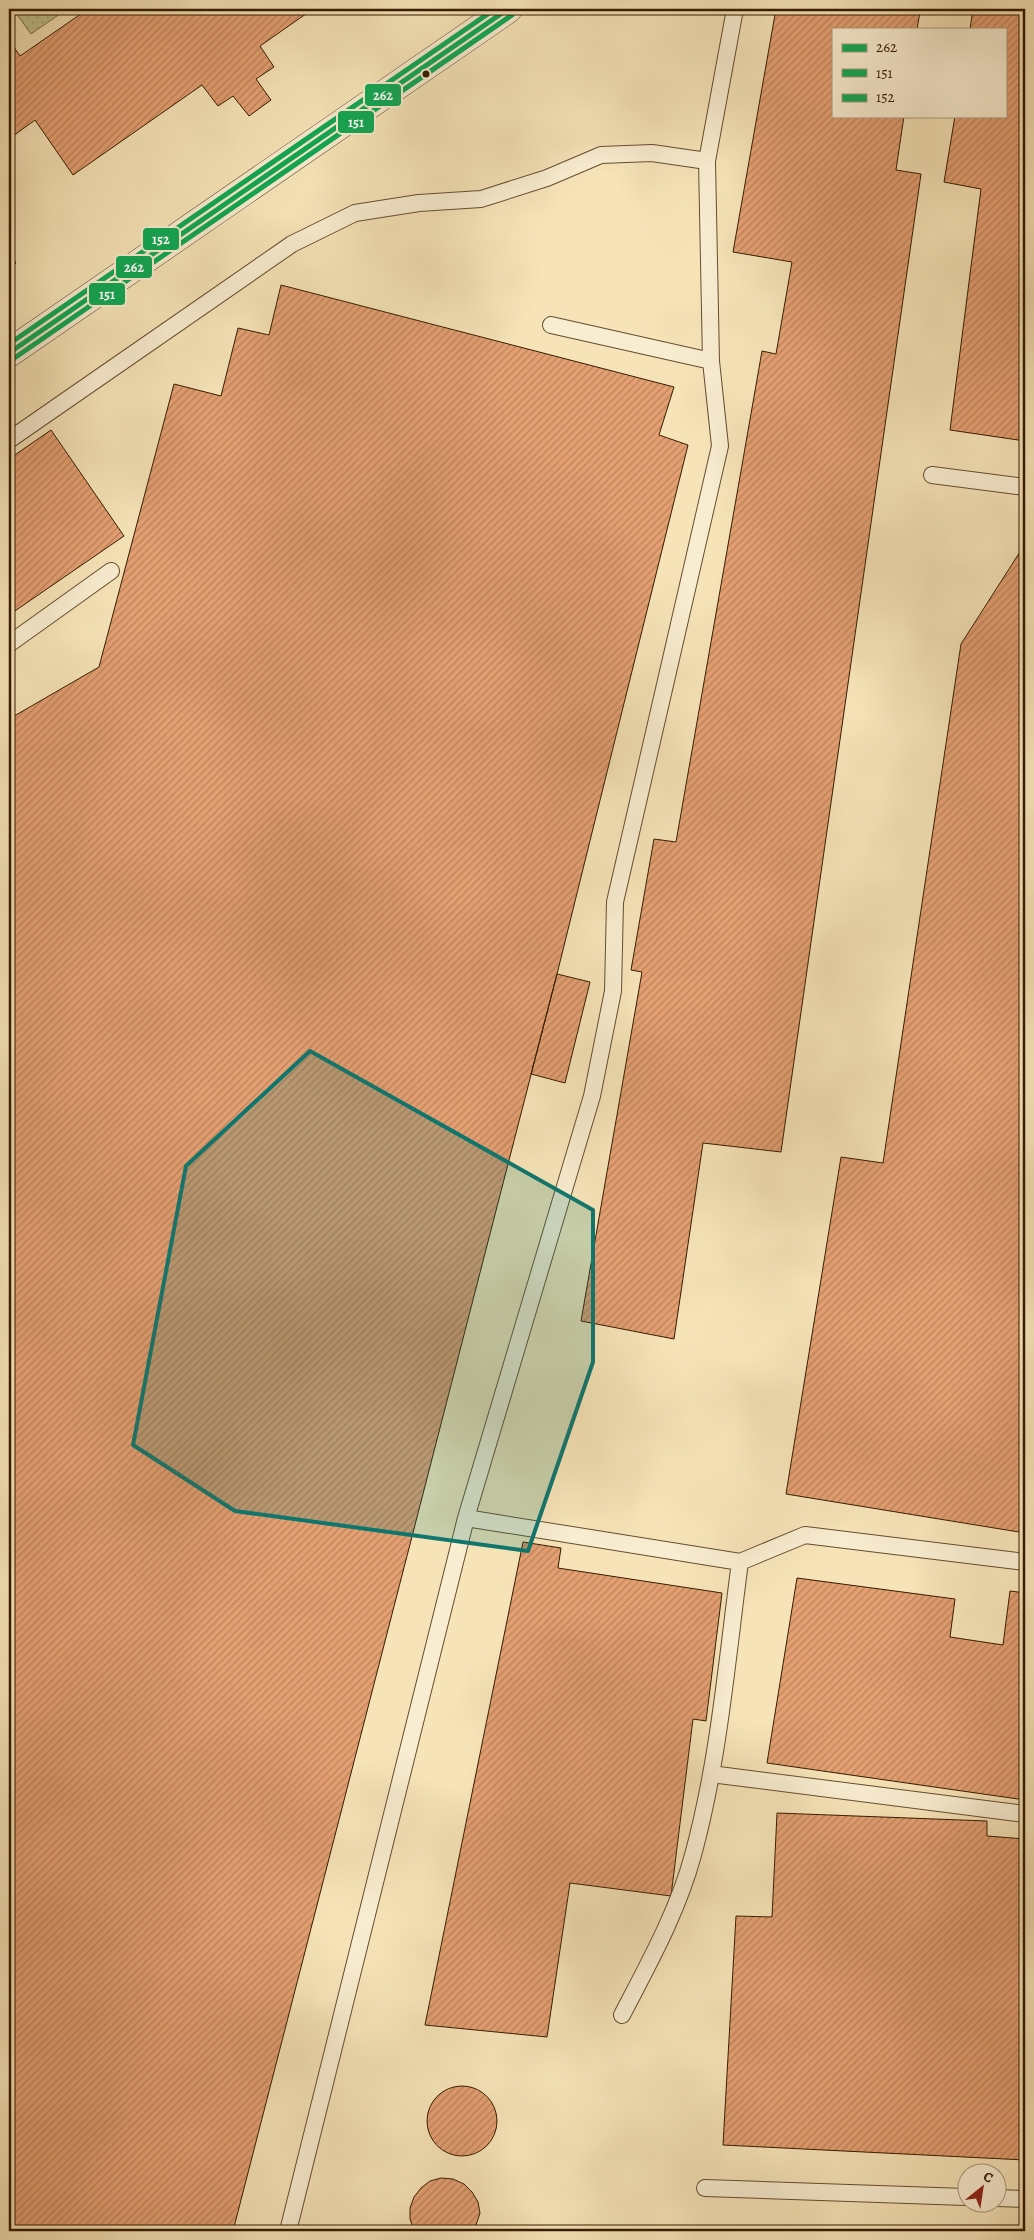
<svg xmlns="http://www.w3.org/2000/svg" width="1034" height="2240" viewBox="0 0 1034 2240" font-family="Alegreya,serif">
	<defs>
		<pattern id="grass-dots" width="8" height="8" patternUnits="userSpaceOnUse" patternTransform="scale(1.25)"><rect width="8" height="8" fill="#c1c28b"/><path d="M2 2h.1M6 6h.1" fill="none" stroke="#a6a676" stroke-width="1.8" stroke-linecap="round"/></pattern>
		<pattern id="building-hatch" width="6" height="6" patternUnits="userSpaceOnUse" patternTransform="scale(1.25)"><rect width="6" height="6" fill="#e5a072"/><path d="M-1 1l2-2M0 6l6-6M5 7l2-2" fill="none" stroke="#ba825b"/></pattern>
	</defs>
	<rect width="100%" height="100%" fill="#f6e4b8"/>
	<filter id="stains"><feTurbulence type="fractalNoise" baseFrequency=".004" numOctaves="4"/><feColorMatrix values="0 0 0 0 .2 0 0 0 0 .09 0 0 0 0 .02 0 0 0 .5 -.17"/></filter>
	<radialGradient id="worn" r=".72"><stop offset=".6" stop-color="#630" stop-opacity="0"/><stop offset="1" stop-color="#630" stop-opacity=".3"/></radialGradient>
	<path fill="url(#grass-dots)" stroke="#7b6e46" d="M 13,9 L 67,9 L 31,34 Z"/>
	<path fill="url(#building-hatch)" stroke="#351b00" d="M 88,9 L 313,9 L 260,46 L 274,67 L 256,79 L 271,100 L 249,116 L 233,96 L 218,106 L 202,85 L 73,175 L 35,120 L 9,139 L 9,40 L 20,56 Z
		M 776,9 L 901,9 L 920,12 L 917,29 L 833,29 L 833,116 L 904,116 L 896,170 L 921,174 L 781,1152 L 703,1143 L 674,1339 L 581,1321 L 642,972 L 631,970 L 654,839 L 676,842 L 762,351 L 776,354 L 792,262 L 733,252 Z
		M 973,9 L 1025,9 L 1025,441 L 950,430 L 981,189 L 944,182 L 955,116 L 1005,116 L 1005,29 L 970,29 Z
		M 9,252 L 16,263 L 9,268 Z
		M 281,285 L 674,387 L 659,435 L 688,445 L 557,974 L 233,2231 L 9,2231 L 9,719 L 99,667 L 174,384 L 221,396 L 238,328 L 269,335 Z
		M 51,430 L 124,536 L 9,615 L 9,459 Z
		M 1025,544 L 1025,1533 L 786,1494 L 841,1157 L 883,1163 L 961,644 Z
		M 557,974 L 590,982 L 565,1083 L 531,1074 Z
		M 523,1542 L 561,1548 L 558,1568 L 722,1593 L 706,1721 L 693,1719 L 671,1896 L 570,1883 L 547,2037 L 425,2025 Z
		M 797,1578 L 955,1599 L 950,1637 L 1003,1645 L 1010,1591 L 1025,1593 L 1025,1800 L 767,1763 Z
		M 777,1813 L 987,1821 L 987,1836 L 1025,1839 L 1025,2160 L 723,2145 L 736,1916 L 772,1917 Z
		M427 2121a35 35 0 1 1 70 0a35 35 0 1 1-70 0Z
		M 441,2178 L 453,2179 L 464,2184 L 472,2192 L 478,2202 L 480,2213 L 474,2231 L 414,2230 L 410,2219 L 410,2208 L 414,2197 L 421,2188 L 430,2181 Z"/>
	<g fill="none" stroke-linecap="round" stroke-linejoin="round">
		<defs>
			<path id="service" d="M 551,325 L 711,361
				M 9,440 L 292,244 L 355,213 L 419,203 L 481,199 L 547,178 L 601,155 L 652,153 L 707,161
				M 932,475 L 1025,487
				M 9,644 L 111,571
				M 466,1518 L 740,1562 L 805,1535 L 1025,1562
				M 711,1774 L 1025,1814
				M 622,2015 C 649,1963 678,1911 693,1855 C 719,1760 727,1659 740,1562
				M 705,2188 L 966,2197
				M 996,2198 L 1025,2199
				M 288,2231 L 466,1518 L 592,1096 L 613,991 L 615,902 L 720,446 L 711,361 L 707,161 L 735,9"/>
			<path id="minor" d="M 9,353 L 508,9"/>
		</defs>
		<use href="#service" stroke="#654d2e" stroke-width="18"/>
		<use href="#minor" stroke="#654d2e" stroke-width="29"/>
		<use href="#service" stroke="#f9edd1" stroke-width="16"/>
		<use href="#minor" stroke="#f9edd1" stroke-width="28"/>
		<defs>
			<path id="bus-1" d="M 9,353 L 508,9"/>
			<path id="bus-2" d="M 13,359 L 512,15"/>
			<path id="bus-3" d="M 9,344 L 495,9"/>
		</defs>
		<use href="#bus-1" stroke="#f9edd1" stroke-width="9"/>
		<use href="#bus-2" stroke="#f9edd1" stroke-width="9"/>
		<use href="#bus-3" stroke="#f9edd1" stroke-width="9"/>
		<use href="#bus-1" stroke="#10a855" stroke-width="5"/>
		<use href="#bus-2" stroke="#10a855" stroke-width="5"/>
		<use href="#bus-3" stroke="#10a855" stroke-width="5"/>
	</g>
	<path fill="#0f766e" fill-opacity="0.2" stroke="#0f766e" stroke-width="4" stroke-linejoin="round" d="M 310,1051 L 593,1210 L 593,1362 L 528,1551 L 235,1511 L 133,1445 L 186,1166 Z"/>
	<circle fill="#351b00" stroke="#f9edd1" stroke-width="2" cx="426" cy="74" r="4.5"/>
	<g stroke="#f9edd1" stroke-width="2">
		<rect x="364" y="83" width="38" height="24" rx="5" fill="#10a855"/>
		<rect x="337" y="110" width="38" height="24" rx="5" fill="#10a855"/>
		<rect x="142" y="227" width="38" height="24" rx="5" fill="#10a855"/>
		<rect x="115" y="255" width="38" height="24" rx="5" fill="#10a855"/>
		<rect x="88" y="282" width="38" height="24" rx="5" fill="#10a855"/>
	</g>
	<g font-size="14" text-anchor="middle" font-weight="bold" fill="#fff">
		<text x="383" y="100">262</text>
		<text x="356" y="127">151</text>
		<text x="161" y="244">152</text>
		<text x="134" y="272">262</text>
		<text x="107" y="299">151</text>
	</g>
	<rect width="1034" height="2240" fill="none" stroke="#f6e4b8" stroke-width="30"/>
	<rect x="10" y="10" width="1014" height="2220" fill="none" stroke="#351b00" stroke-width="2.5"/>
	<rect x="15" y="15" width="1004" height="2210" fill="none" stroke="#351b00"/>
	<rect x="832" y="28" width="175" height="90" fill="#f9edd1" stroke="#ab997d"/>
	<rect x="842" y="44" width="25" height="8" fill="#10a855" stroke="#ab997d"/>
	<text x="876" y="52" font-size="15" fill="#351b00">262</text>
	<rect x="842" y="69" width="25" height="8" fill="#10a855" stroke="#ab997d"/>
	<text x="876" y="78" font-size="15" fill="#351b00">151</text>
	<rect x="842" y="94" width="25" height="8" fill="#10a855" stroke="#ab997d"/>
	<text x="876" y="102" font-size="15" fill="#351b00">152</text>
	<g transform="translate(982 2188) rotate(30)"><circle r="24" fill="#f9edd1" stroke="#ab997d"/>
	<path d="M0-4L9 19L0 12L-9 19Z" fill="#8f2418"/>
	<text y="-8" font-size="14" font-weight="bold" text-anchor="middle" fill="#351b00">С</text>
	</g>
	<rect width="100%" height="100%" filter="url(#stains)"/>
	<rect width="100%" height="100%" fill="url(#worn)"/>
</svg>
